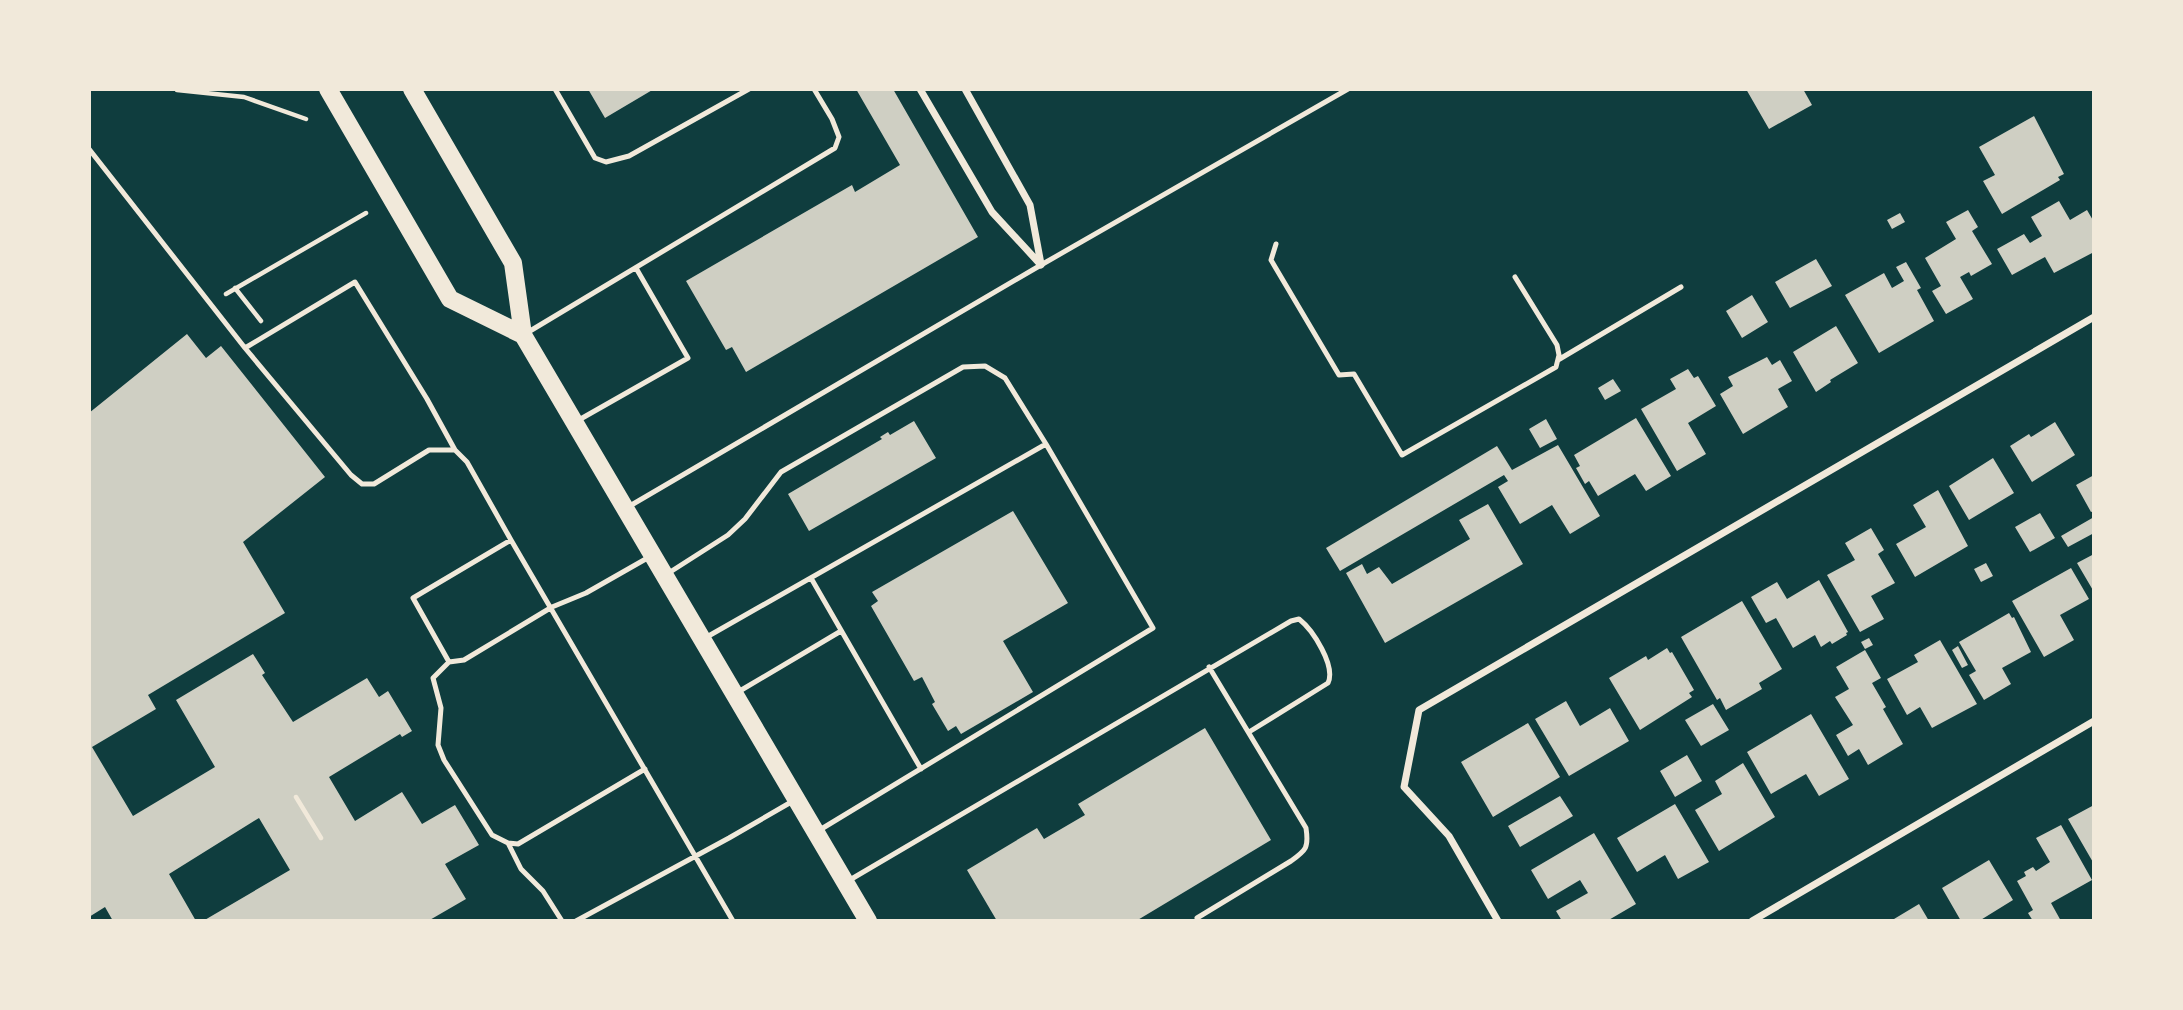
<svg xmlns="http://www.w3.org/2000/svg" width="2183" height="1010" viewBox="0 0 2183 1010" font-family="Karla,sans-serif">
	<rect width="100%" height="100%" fill="#0f3d3e"/>
	<path fill="#cfcfc3" d="M 588,89 L 654,89 L 605,118 Z
		M 856,89 L 893,89 L 978,237 L 746,372 L 732,347 L 726,350 L 686,281 L 852,185 L 855,192 L 900,165 Z
		M 1746,89 L 1803,89 L 1812,105 L 1769,129 Z
		M 2034,116 L 2064,174 L 2058,177 L 2060,180 L 2002,214 L 1983,181 L 1995,175 L 1979,147 Z
		M 2059,201 L 2070,220 L 2087,210 L 2094,222 L 2094,252 L 2054,273 L 2045,257 L 2012,275 L 1997,249 L 2024,234 L 2030,243 L 2042,236 L 2031,217 Z
		M 1968,210 L 1978,227 L 1972,231 L 1992,264 L 1971,276 L 1969,272 L 1960,277 L 1973,299 L 1946,314 L 1932,291 L 1941,286 L 1925,258 L 1956,239 L 1946,222 Z
		M 1900,213 L 1905,222 L 1892,229 L 1887,220 Z
		M 1816,259 L 1832,286 L 1790,308 L 1775,282 Z
		M 1906,262 L 1921,288 L 1917,290 L 1934,321 L 1879,353 L 1845,295 L 1884,273 L 1892,288 L 1904,281 L 1896,267 Z
		M 1752,295 L 1768,322 L 1742,338 L 1726,311 Z
		M 1836,326 L 1858,363 L 1830,380 L 1831,382 L 1816,392 L 1793,352 Z
		M 187,334 L 206,358 L 221,346 L 325,477 L 243,542 L 285,613 L 148,695 L 156,709 L 92,747 L 133,816 L 215,767 L 176,700 L 253,654 L 265,673 L 262,675 L 293,722 L 367,678 L 379,697 L 388,691 L 412,731 L 402,737 L 400,734 L 329,777 L 355,821 L 402,792 L 422,824 L 455,805 L 479,845 L 445,864 L 466,899 L 428,921 L 203,921 L 290,870 L 259,818 L 169,874 L 196,921 L 113,921 L 105,907 L 89,917 L 89,413 Z
		M 1767,357 L 1772,365 L 1780,360 L 1792,381 L 1778,389 L 1788,407 L 1743,434 L 1720,394 L 1733,386 L 1728,377 Z
		M 1688,369 L 1694,378 L 1698,376 L 1716,406 L 1688,423 L 1706,454 L 1677,471 L 1641,409 L 1676,389 L 1670,379 Z
		M 1613,379 L 1621,391 L 1605,400 L 1598,388 Z
		M 1636,418 L 1671,476 L 1646,491 L 1635,474 L 1598,496 L 1589,481 L 1585,484 L 1576,468 L 1580,466 L 1574,455 Z
		M 1546,419 L 1557,439 L 1540,448 L 1529,429 Z
		M 914,421 L 936,458 L 809,531 L 788,494 L 882,439 L 880,437 L 888,432 L 890,435 Z
		M 2055,422 L 2075,455 L 2032,482 L 2010,446 L 2029,434 L 2031,437 Z
		M 1558,445 L 1600,516 L 1570,534 L 1552,505 L 1520,524 L 1498,487 L 1508,481 L 1504,475 L 1340,571 L 1326,548 L 1497,446 L 1512,470 Z
		M 1993,458 L 2014,493 L 1969,520 L 1949,486 Z
		M 2094,475 L 2094,511 L 2091,512 L 2076,485 Z
		M 1938,490 L 1968,546 L 1915,577 L 1896,544 L 1926,527 L 1913,505 Z
		M 1488,504 L 1523,564 L 1385,643 L 1346,573 L 1362,564 L 1367,574 L 1379,567 L 1392,584 L 1470,539 L 1459,520 Z
		M 1013,511 L 1068,603 L 1003,641 L 1033,692 L 961,734 L 956,726 L 948,731 L 932,704 L 935,702 L 922,677 L 914,681 L 871,606 L 878,601 L 872,592 Z
		M 2040,513 L 2055,538 L 2030,552 L 2015,527 Z
		M 2094,517 L 2094,533 L 2068,547 L 2061,536 Z
		M 1871,528 L 1884,550 L 1878,554 L 1895,583 L 1871,596 L 1884,619 L 1860,632 L 1827,575 L 1855,560 L 1845,543 Z
		M 2094,554 L 2094,592 L 2077,563 Z
		M 1986,563 L 1993,576 L 1981,582 L 1974,569 Z
		M 2071,568 L 2089,599 L 2060,615 L 2074,640 L 2044,657 L 2012,601 Z
		M 1819,580 L 1848,632 L 1846,633 L 1847,635 L 1832,644 L 1830,641 L 1821,647 L 1815,635 L 1793,648 L 1776,618 L 1766,623 L 1751,597 L 1777,582 L 1787,599 Z
		M 1742,601 L 1782,669 L 1759,683 L 1762,689 L 1726,710 L 1720,698 L 1717,700 L 1681,637 Z
		M 2009,613 L 2012,618 L 2014,617 L 2031,652 L 2002,668 L 2011,684 L 1984,700 L 1969,675 L 1976,671 L 1959,642 Z
		M 1869,638 L 1873,645 L 1865,649 L 1861,642 Z
		M 1940,640 L 1977,704 L 1932,728 L 1920,707 L 1907,715 L 1887,679 L 1918,662 L 1914,655 Z
		M 1958,646 L 1968,665 L 1962,668 L 1952,650 Z
		M 1667,648 L 1670,653 L 1672,652 L 1694,690 L 1689,693 L 1692,697 L 1640,730 L 1609,678 L 1646,656 L 1648,660 Z
		M 1865,650 L 1881,678 L 1872,683 L 1886,707 L 1883,709 L 1903,744 L 1868,765 L 1859,749 L 1848,756 L 1836,735 L 1853,725 L 1835,697 L 1849,689 L 1836,667 Z
		M 1566,701 L 1580,726 L 1610,708 L 1629,741 L 1569,776 L 1535,719 Z
		M 1713,704 L 1729,730 L 1701,746 L 1685,720 Z
		M 1811,714 L 1849,779 L 1819,796 L 1806,774 L 1771,794 L 1747,752 Z
		M 1528,723 L 1560,777 L 1493,817 L 1461,762 Z
		M 1205,728 L 1271,840 L 1136,921 L 997,921 L 967,870 L 1037,828 L 1044,839 L 1085,815 L 1078,804 Z
		M 1687,755 L 1702,781 L 1675,797 L 1660,771 Z
		M 1743,763 L 1775,817 L 1719,851 L 1695,810 L 1722,794 L 1715,781 Z
		M 1560,796 L 1573,816 L 1520,847 L 1508,826 Z
		M 1675,804 L 1709,862 L 1678,879 L 1665,855 L 1637,872 L 1617,838 Z
		M 2094,805 L 2094,864 L 2068,819 Z
		M 2061,825 L 2092,880 L 2051,903 L 2061,921 L 2033,921 L 2028,913 L 2033,910 L 2017,881 L 2026,876 L 2024,872 L 2033,867 L 2036,871 L 2050,862 L 2036,838 Z
		M 1594,833 L 1636,904 L 1607,921 L 1562,921 L 1556,911 L 1588,893 L 1580,880 L 1548,899 L 1531,870 Z
		M 1989,860 L 2013,900 L 1979,921 L 1961,921 L 1942,888 Z
		M 1919,904 L 1929,921 L 1895,921 L 1894,919 Z"/>
	<g fill="none" stroke-linecap="round" stroke-linejoin="round">
		<path stroke="#f1e9da" stroke-width="4.5" d="M 177,90 L 244,97 L 306,119
			M 235,288 L 261,321
			M 226,294 L 366,213
			M 296,797 L 321,838"/>
		<path stroke="#f1e9da" stroke-width="5" d="M 555,89 L 595,158 L 606,162 L 629,156 L 749,89
			M 89,149 L 245,348 L 351,475 L 362,484 L 374,484 L 429,450 L 455,450 L 467,462 L 511,540
			M 1276,244 L 1271,260 L 1339,375 L 1354,374 L 1402,455 L 1556,367 L 1559,355 L 1557,345 L 1515,277
			M 525,334 L 835,148 L 839,137 L 832,119 L 814,89
			M 245,348 L 355,282 L 427,399 L 455,450
			M 1558,360 L 1681,287
			M 577,421 L 688,358 L 636,268
			M 628,507 L 1041,265 L 1348,89
			M 651,556 L 586,593 L 552,607 L 464,660 L 449,662 L 413,598 L 511,540 L 733,921
			M 667,574 L 728,535 L 745,519 L 781,472 L 963,367 L 985,366 L 1005,378 L 1046,444 L 1153,628 L 818,831
			M 811,578 L 921,769
			M 705,638 L 1046,444
			M 449,662 L 433,678 L 441,708 L 438,745 L 444,760 L 492,835 L 508,843 L 518,844 L 645,769
			M 738,692 L 841,631
			M 508,843 L 521,869 L 543,891 L 562,921
			M 848,881 L 1291,621 L 1299,619 C 1313,630 1336,666 1328,683 L 1249,732
			M 1197,918 L 1291,861 C 1306,850 1309,848 1306,828 L 1209,667
			M 576,921 L 729,838 L 793,801"/>
		<path stroke="#f1e9da" stroke-width="7" d="M 920,89 L 992,212 L 1041,265
			M 965,89 L 1030,205 L 1041,264
			M 1498,921 L 1449,836 L 1404,787 L 1419,710 L 2094,317
			M 1752,921 L 2094,721"/>
		<path stroke="#f1e9da" stroke-width="18" d="M 328,89 L 450,299 L 523,335
			M 412,89 L 513,263 L 523,335 L 868,921"/>
	</g>
	<rect width="2183" height="1010" fill="none" stroke="#f1e9da" stroke-width="182"/>
</svg>
